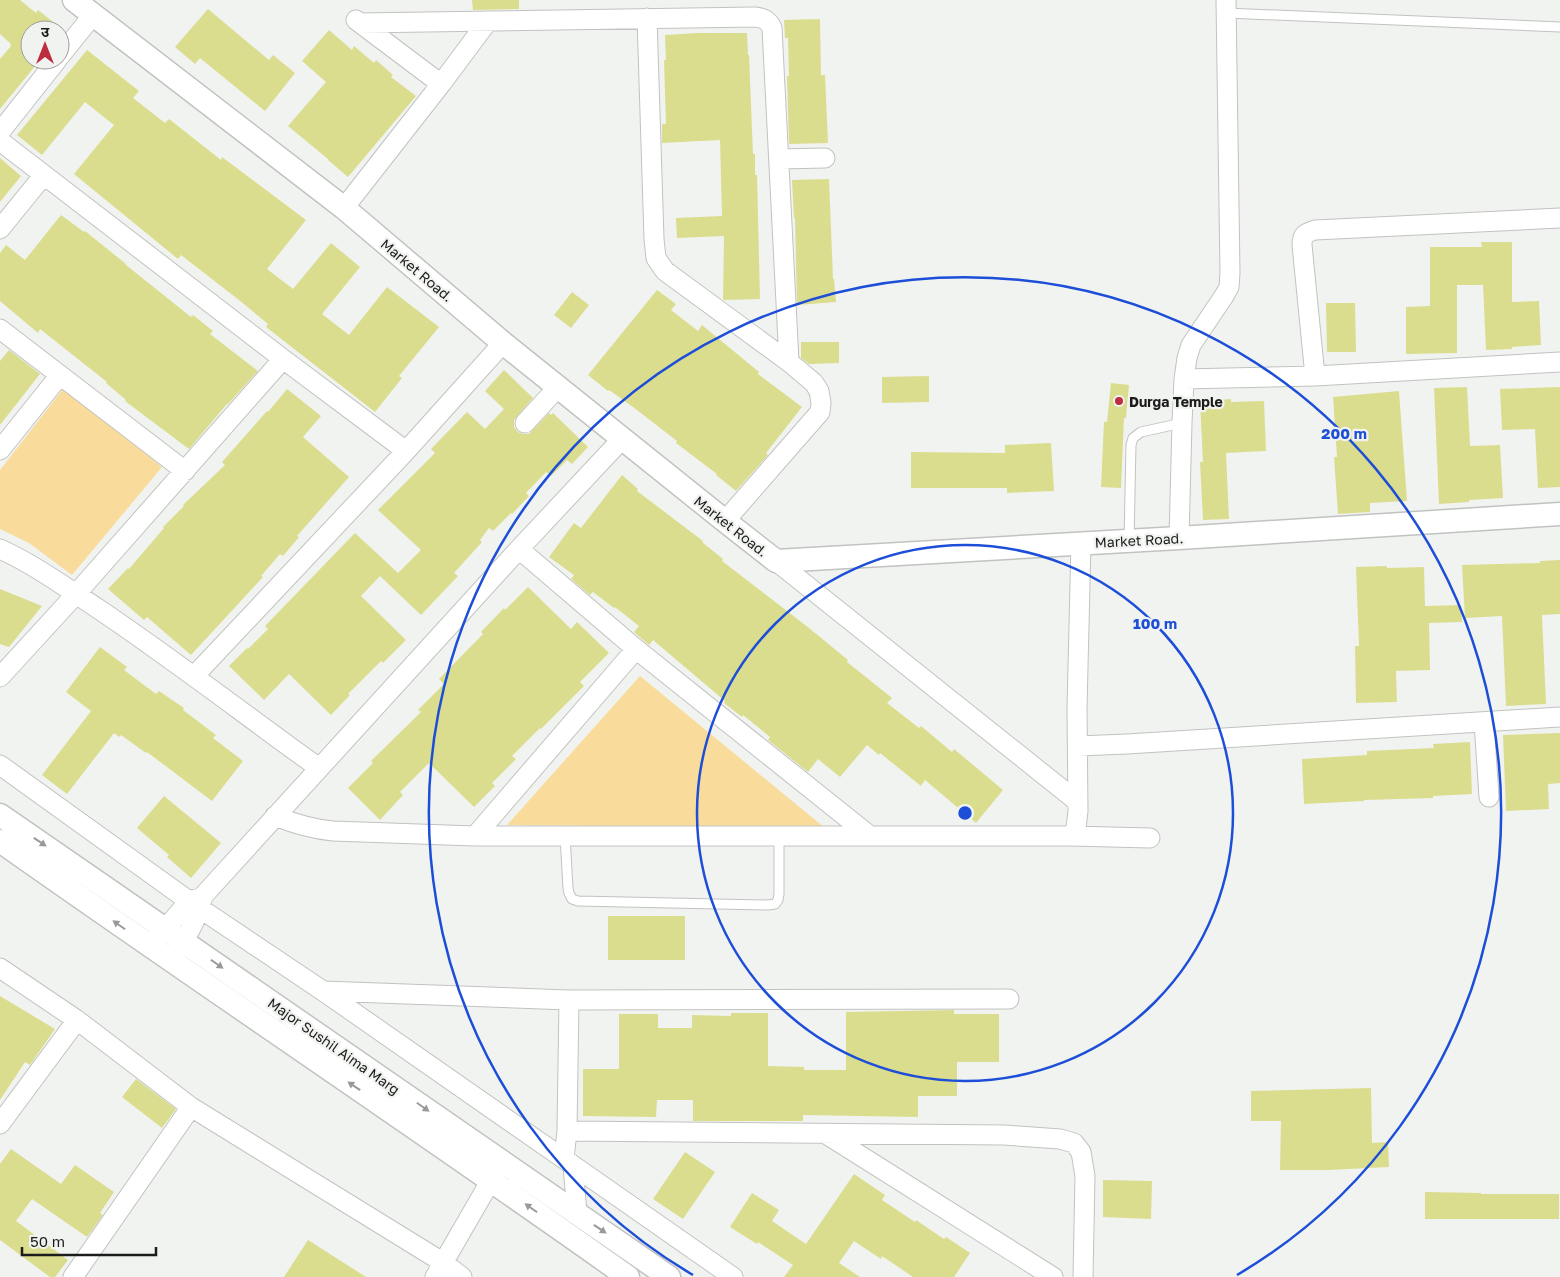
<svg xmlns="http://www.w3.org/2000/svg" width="1560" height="1277" viewBox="0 0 1560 1277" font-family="'Golos Text','Noto Sans Devanagari',sans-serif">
	<rect width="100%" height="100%" fill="#f1f3f0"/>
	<path fill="#f9dc9b" d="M 63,389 L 162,467 L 72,575 L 29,543 L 0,529 L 0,470 Z
		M 640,676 L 825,828 L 507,825 Z"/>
	<path fill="#dbdd8e" d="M 0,0 L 20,0 L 36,13 L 38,10 L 63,30 L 30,30 L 30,60 L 40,60 L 0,109 L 0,59 L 11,46 L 10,45 L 11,44 L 0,34 Z
		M 472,0 L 519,0 L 519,9 L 473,10 Z
		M 208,9 L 269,60 L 273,55 L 295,73 L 265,111 L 200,58 L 195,64 L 175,47 Z
		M 820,19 L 821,75 L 825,75 L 828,143 L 789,144 L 787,76 L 789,76 L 788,38 L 785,38 L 784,20 Z
		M 329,30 L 352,50 L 354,46 L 374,63 L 376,60 L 393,75 L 391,77 L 416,96 L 348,177 L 328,160 L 328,159 L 288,126 L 326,82 L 302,61 Z
		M 698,33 L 747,33 L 748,55 L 749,55 L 753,154 L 755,154 L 755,175 L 757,175 L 760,299 L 723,300 L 724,236 L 677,238 L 676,218 L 722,216 L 720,140 L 662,143 L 662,124 L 666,124 L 664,60 L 666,60 L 665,35 Z
		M 87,50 L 139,91 L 133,98 L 165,123 L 169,119 L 221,160 L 222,157 L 306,220 L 267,269 L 293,289 L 331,243 L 360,267 L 322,314 L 349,335 L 387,287 L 439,327 L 399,376 L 402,378 L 375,412 L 266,327 L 268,324 L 239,300 L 181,255 L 178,259 L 74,174 L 114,125 L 85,102 L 42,155 L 17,135 Z
		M 0,158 L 21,176 L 0,202 Z
		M 829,179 L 833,279 L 834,279 L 836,302 L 797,305 L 795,218 L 794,218 L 792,180 Z
		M 61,215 L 84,232 L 85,231 L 126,264 L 126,265 L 191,317 L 193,315 L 213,331 L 210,334 L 258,371 L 228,404 L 227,404 L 189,449 L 125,401 L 126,400 L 106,383 L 107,382 L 40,329 L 38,333 L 0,301 L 0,253 L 6,245 L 25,260 Z
		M 1481,242 L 1512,242 L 1512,302 L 1539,301 L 1541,345 L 1512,347 L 1512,349 L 1486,350 L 1483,285 L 1457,285 L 1457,353 L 1406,354 L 1406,307 L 1430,306 L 1430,247 L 1482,247 Z
		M 657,290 L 676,304 L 671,310 L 698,331 L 702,325 L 759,372 L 758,374 L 802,407 L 766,453 L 768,455 L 736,491 L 716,475 L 717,474 L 676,443 L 677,441 L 633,407 L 609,390 L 608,391 L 588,375 Z
		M 572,292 L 589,305 L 571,328 L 554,315 Z
		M 1326,303 L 1355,303 L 1356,352 L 1327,352 Z
		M 801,342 L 839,342 L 839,363 L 809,364 L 801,358 Z
		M 9,350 L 40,374 L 0,425 L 0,361 Z
		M 504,370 L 533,398 L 514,420 L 514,427 L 518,432 L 523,434 L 529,434 L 549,413 L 551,415 L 553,413 L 588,447 L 572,464 L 567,460 L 551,476 L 546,472 L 526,493 L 529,496 L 512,514 L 511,513 L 493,531 L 489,528 L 480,540 L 482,542 L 454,573 L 458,576 L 421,615 L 380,576 L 361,596 L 406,640 L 383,663 L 381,661 L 348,694 L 350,695 L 331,715 L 289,674 L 264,700 L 229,666 L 247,648 L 248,649 L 268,629 L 265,626 L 355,533 L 398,573 L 421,550 L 378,510 L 435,453 L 431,449 L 467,412 L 485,429 L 504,409 L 485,391 Z
		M 929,376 L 929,402 L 882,403 L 882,377 Z
		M 1111,383 L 1129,385 L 1126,418 L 1124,418 L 1121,488 L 1101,487 L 1104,422 L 1107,422 Z
		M 1467,387 L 1470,446 L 1500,445 L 1503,498 L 1469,500 L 1469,502 L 1439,504 L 1434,388 Z
		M 1560,387 L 1560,487 L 1538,488 L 1535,429 L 1502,430 L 1500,389 Z
		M 287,389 L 321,416 L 303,437 L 349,477 L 297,536 L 299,537 L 283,556 L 280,554 L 261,576 L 263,577 L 191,655 L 147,617 L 144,620 L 108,589 L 128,568 L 129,569 L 164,528 L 163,527 L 184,506 L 183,505 L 225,465 L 222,462 L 267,411 L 268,412 Z
		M 1399,391 L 1407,501 L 1370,503 L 1370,512 L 1338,514 L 1334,457 L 1337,457 L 1333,397 Z
		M 1231,399 L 1231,402 L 1264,401 L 1266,451 L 1226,453 L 1229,519 L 1203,520 L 1200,462 L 1203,462 L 1200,401 Z
		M 1051,443 L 1054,491 L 1007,493 L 1007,488 L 911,488 L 911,452 L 1005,453 L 1005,445 Z
		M 622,475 L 638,489 L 637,491 L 703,541 L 702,542 L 723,559 L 722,561 L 809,628 L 848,660 L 847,662 L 892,698 L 887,703 L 919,728 L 921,726 L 952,752 L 954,749 L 1003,790 L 976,823 L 925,780 L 921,786 L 880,753 L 879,755 L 867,745 L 840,777 L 818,759 L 808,772 L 768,740 L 770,737 L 743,715 L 742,717 L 724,703 L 725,701 L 653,640 L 649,645 L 634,632 L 639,626 L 615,607 L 614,608 L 593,592 L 590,595 L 571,579 L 574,575 L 549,557 L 574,523 L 581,528 Z
		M 1560,560 L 1560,614 L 1542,615 L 1546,704 L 1506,706 L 1502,616 L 1465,618 L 1462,565 L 1540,563 L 1540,561 Z
		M 1387,566 L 1387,568 L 1424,567 L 1425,606 L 1461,605 L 1462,622 L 1429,623 L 1430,670 L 1396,671 L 1397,702 L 1356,703 L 1355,646 L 1359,646 L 1356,567 Z
		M 528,587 L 571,629 L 577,622 L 609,653 L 580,682 L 584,686 L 541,729 L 540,728 L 512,756 L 516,759 L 492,783 L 495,786 L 474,807 L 429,763 L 400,792 L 403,795 L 380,820 L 348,788 L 373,763 L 371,761 L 421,712 L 418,710 L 444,684 L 439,679 L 483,634 L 481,632 L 504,608 L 505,610 Z
		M 0,589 L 42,606 L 9,647 L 0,644 Z
		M 100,647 L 127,667 L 124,670 L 156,694 L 159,691 L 184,708 L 183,710 L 216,735 L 213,738 L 243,761 L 212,801 L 147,752 L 146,753 L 121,735 L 119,737 L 114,733 L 67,794 L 42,775 L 91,711 L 66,692 Z
		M 1560,733 L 1560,783 L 1548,784 L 1549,809 L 1506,811 L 1503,735 Z
		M 1470,742 L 1472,794 L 1433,796 L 1433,798 L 1364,800 L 1364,801 L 1304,804 L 1302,759 L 1367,755 L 1367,751 L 1434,748 L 1433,744 Z
		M 164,796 L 221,843 L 191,878 L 167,857 L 169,855 L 137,828 Z
		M 608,916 L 685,916 L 685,960 L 608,960 Z
		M 0,996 L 55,1029 L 30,1065 L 25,1062 L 0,1100 Z
		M 954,1010 L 954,1014 L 999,1014 L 999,1062 L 957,1062 L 957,1096 L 918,1096 L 918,1117 L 803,1115 L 803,1121 L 693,1121 L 693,1100 L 657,1100 L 656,1117 L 583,1116 L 583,1069 L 619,1069 L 619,1014 L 658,1014 L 658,1028 L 692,1028 L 692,1015 L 731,1016 L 731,1013 L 768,1013 L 768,1066 L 804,1067 L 804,1070 L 846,1070 L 846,1012 Z
		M 136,1079 L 176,1109 L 162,1128 L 122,1097 Z
		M 1371,1088 L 1372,1143 L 1388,1142 L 1389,1167 L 1328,1170 L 1280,1170 L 1281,1121 L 1251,1121 L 1251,1091 Z
		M 11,1149 L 61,1184 L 75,1165 L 114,1192 L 100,1213 L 103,1215 L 87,1237 L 32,1199 L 16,1221 L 68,1260 L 55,1277 L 50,1277 L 0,1240 L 0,1164 Z
		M 685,1152 L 715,1172 L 683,1219 L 653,1199 Z
		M 854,1174 L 885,1195 L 882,1200 L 915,1222 L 916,1220 L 944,1239 L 946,1237 L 970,1253 L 954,1277 L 913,1277 L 882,1256 L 881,1259 L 854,1241 L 839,1263 L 860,1277 L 784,1277 L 793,1265 L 758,1242 L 757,1244 L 730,1227 L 752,1193 L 779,1210 L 772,1221 L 806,1244 Z
		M 1103,1180 L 1152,1181 L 1151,1219 L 1103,1217 Z
		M 1425,1192 L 1481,1193 L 1481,1194 L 1559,1194 L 1559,1219 L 1425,1219 Z
		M 308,1240 L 366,1277 L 284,1277 Z"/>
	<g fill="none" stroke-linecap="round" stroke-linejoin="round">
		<defs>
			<path id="service" d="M 1226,13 L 1560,27
				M 1129,541 L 1131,445 L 1133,438 L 1141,432 L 1182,423
				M 565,836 L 568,888 L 569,893 L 572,899 L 578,901 L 768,905 L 775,904 L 778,900 L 779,894 L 779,836"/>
			<path id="minor" d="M 647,18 L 654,239 L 656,258 L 665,271 L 789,362 L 814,383 L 819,391 L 821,403 L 820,412 L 725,521
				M 356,20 L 441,84
				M 360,23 L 755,17 C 764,18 768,20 772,28 L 789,362
				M 60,56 L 93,15
				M 0,132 L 57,60
				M 0,141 L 283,359 L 406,451
				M 779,159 L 825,158
				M 344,208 L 441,84 L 488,21
				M 0,229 L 43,176
				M 0,329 L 185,471
				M 1315,376 L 1302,245 C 1302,235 1305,233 1315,230 L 1560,218
				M 1184,379 L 1315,376 L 1560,362
				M 525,423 L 558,387
				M 0,450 L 60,375
				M 1179,538 L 1182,423 L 1184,379 L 1187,358 L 1191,345 L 1224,296 L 1229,287 L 1230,273 L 1226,0
				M 0,549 C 35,565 65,587 97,608 C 173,659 245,715 319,768
				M 519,549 L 636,649 L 870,836
				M 776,561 L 1078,802
				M 195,675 L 406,451 L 503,343
				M 0,677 L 76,594 L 283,359
				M 1484,722 L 1489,797
				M 1078,746 L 1127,744 L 1560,717
				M 0,765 L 189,901 L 323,991 L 564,1159
				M 275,816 C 295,824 311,829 333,831 L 475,836 L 1071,836 L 1150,838
				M 475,836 L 636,649
				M 1071,836 L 1076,828 L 1078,811 L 1077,708 L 1081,543
				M 156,940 L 189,901 L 200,898
				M 175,953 C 188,936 198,917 203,896 L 519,549 L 622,439
				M 0,968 L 77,1020 L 191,1107 L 444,1263 L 462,1277
				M 323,991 L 569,1000 L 1009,999
				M 569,1000 L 567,1131 L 564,1159 L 733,1277
				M 0,1124 L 77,1020
				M 567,1131 L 1004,1135 L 1060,1139 L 1074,1143 L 1081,1152 L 1085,1176 L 1083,1277
				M 826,1134 L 1053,1277
				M 573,1166 L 577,1213
				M 73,1277 L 191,1107
				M 435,1277 L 498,1168"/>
			<path id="tertiary" d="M 74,0 L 344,208 L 503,343 L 725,521 L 776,561 L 1179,538 L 1560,514
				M 0,815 L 669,1277
				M 0,841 C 208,988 420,1129 628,1277"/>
		</defs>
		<use href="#service" stroke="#c1c3c0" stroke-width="11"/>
		<use href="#minor" stroke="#c1c3c0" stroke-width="21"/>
		<use href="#tertiary" stroke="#c1c3c0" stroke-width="25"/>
		<use href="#service" stroke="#fff" stroke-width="9"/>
		<use href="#minor" stroke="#fff" stroke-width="19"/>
		<use href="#tertiary" stroke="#fff" stroke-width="22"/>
	</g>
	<defs><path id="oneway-solid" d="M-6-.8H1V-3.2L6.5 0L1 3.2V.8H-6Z" transform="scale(1.25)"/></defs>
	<g fill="#989998">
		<use href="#oneway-solid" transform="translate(40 842) rotate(34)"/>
		<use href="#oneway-solid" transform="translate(119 925) rotate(-145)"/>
		<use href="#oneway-solid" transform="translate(217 964) rotate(35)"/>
		<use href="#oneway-solid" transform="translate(354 1086) rotate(-146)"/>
		<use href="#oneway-solid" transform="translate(423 1107) rotate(35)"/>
		<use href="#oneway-solid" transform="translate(531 1208) rotate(-145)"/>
		<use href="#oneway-solid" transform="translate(600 1229) rotate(34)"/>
	</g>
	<g fill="none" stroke="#1d4ed8" stroke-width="2.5">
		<circle cx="965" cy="813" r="268"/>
		<path d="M693 1275A536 536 0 1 1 1237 1275"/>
	</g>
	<circle fill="#bd2c3f" stroke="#f1f3f0" stroke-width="2" cx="1119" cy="401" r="5"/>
	<g text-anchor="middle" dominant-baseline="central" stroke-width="4.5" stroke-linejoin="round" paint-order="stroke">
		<g font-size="14" fill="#1b1c1b" stroke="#f1f3f0">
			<text transform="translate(417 270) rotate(40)">Market Road.</text>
			<text transform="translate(731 526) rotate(38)">Market Road.</text>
			<text transform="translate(1139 540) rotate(-3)">Market Road.</text>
			<text transform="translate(334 1046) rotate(35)">Major Sushil Aima Marg</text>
		</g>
		<g font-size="14" font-weight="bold" fill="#1b1c1b" stroke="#f1f3f0" text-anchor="start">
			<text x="1129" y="401">Durga Temple</text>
		</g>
	</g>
	<circle cx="965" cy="813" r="8" fill="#1d4ed8" stroke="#f1f3f0" stroke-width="2.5"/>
	<g font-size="15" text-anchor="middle" font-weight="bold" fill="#1d4ed8" stroke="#f1f3f0" stroke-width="4.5" stroke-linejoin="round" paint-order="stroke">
		<text x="1344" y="439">200 m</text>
		<text x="1155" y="629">100 m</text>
	</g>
	<g transform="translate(45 45)"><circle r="24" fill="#f1f3f0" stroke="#9b9d9b"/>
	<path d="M0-4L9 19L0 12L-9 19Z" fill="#bd2c3f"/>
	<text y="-8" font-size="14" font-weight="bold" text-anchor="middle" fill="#1b1c1b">उ</text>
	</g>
	<path d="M22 1247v8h134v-8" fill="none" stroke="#1b1c1b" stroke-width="2.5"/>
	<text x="30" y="1247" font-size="15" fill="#1b1c1b" stroke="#f1f3f0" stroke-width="4" paint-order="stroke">50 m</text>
</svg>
